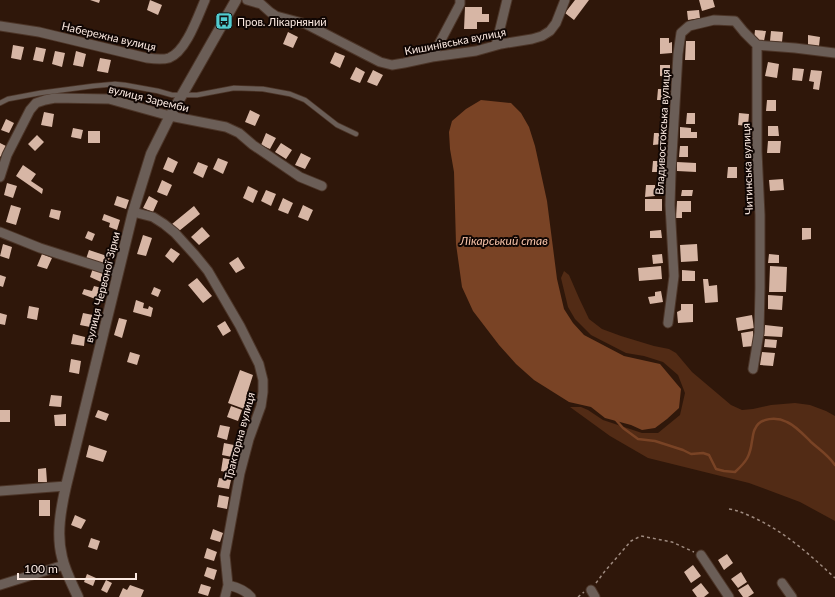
<svg xmlns="http://www.w3.org/2000/svg" width="835" height="597" viewBox="0 0 835 597" font-family="Lato,sans-serif">
	<rect width="100%" height="100%" fill="#2f170a"/>
	<path fill="#522b15" d="M 564,271 L 569,275 L 579,298 L 589,319 L 602,329 L 621,336 L 654,346 L 669,349 L 676,353 L 692,372 L 731,405 L 742,410 L 753,409 L 771,405 L 795,403 L 810,405 L 826,411 L 835,416 L 835,521 L 800,502 L 749,483 L 648,458 L 610,436 L 570,407 L 581,407 L 588,410 L 603,420 L 642,433 L 658,433 L 680,415 L 685,393 L 678,375 L 663,362 L 644,356 L 626,353 L 591,335 L 575,319 L 568,307 L 561,278 Z"/>
	<path fill="#794325" d="M 481,100 L 511,103 L 521,113 L 529,127 L 535,146 L 547,201 L 557,279 L 564,309 L 573,323 L 584,335 L 624,356 L 660,364 L 681,389 L 679,408 L 667,419 L 655,428 L 642,430 L 631,425 L 605,418 L 591,407 L 569,402 L 534,380 L 516,364 L 499,345 L 473,311 L 462,287 L 456,244 L 454,172 L 450,149 L 449,132 L 452,121 L 466,109 Z"/>
	<g fill="none" stroke-linecap="round" stroke-linejoin="round">
		<path stroke="#794325" stroke-width="2.5" d="M 616,420 L 623,428 L 638,439 L 655,441 L 683,450 L 691,454 L 703,453 L 709,455 L 716,469 L 724,471 L 735,472 C 747,461 750,456 752,441 C 753,437 753,432 755,429 C 760,417 777,417 787,422 C 796,426 804,435 811,442 C 820,450 828,455 835,465"/>
	</g>
	<path fill="#d7b6a5" d="M 90,0 L 100,0 L 99,3 Z
		M 150,0 L 162,5 L 158,15 L 147,10 Z
		M 575,0 L 589,0 L 574,20 L 565,13 Z
		M 699,0 L 713,0 L 715,7 L 702,11 Z
		M 465,7 L 482,7 L 482,14 L 489,14 L 489,22 L 477,22 L 477,29 L 464,29 Z
		M 699,10 L 700,18 L 688,20 L 687,11 Z
		M 755,30 L 766,31 L 764,41 L 754,40 Z
		M 771,31 L 783,32 L 782,42 L 770,41 Z
		M 288,32 L 298,37 L 293,48 L 283,44 Z
		M 808,35 L 820,37 L 819,46 L 808,45 Z
		M 660,38 L 669,38 L 669,43 L 672,42 L 672,53 L 660,54 Z
		M 686,41 L 695,41 L 695,60 L 685,60 Z
		M 13,45 L 24,47 L 21,60 L 11,58 Z
		M 36,47 L 46,49 L 43,62 L 33,60 Z
		M 55,51 L 65,53 L 62,67 L 52,64 Z
		M 76,51 L 86,54 L 83,67 L 73,65 Z
		M 335,52 L 345,56 L 340,68 L 330,63 Z
		M 100,58 L 111,60 L 108,73 L 97,71 Z
		M 768,62 L 779,64 L 777,78 L 765,76 Z
		M 660,65 L 670,65 L 670,77 L 660,76 Z
		M 356,67 L 365,72 L 360,83 L 350,79 Z
		M 793,68 L 804,69 L 802,81 L 792,80 Z
		M 373,70 L 383,75 L 377,86 L 367,82 Z
		M 811,70 L 822,71 L 819,90 L 813,89 L 814,82 L 809,81 Z
		M 658,89 L 666,89 L 666,100 L 657,100 Z
		M 767,100 L 776,100 L 776,111 L 766,111 Z
		M 250,110 L 260,115 L 255,126 L 245,122 Z
		M 44,112 L 54,114 L 52,127 L 41,125 Z
		M 687,113 L 695,113 L 695,124 L 686,124 Z
		M 739,113 L 749,114 L 748,126 L 738,125 Z
		M 6,119 L 14,123 L 9,133 L 1,130 Z
		M 768,126 L 778,126 L 779,136 L 768,136 Z
		M 680,127 L 691,128 L 691,132 L 697,132 L 697,138 L 680,138 Z
		M 73,128 L 83,130 L 81,139 L 71,137 Z
		M 88,131 L 100,131 L 100,143 L 88,143 Z
		M 266,133 L 276,138 L 270,149 L 261,145 Z
		M 654,133 L 662,133 L 663,144 L 653,145 Z
		M 37,135 L 44,142 L 35,151 L 28,144 Z
		M 768,141 L 781,141 L 780,153 L 767,153 Z
		M 0,143 L 6,146 L 1,157 L 0,156 Z
		M 281,143 L 292,150 L 286,159 L 275,152 Z
		M 680,146 L 688,146 L 688,157 L 679,157 Z
		M 301,153 L 311,158 L 305,169 L 295,165 Z
		M 168,157 L 178,162 L 173,173 L 163,169 Z
		M 218,158 L 228,162 L 223,174 L 213,169 Z
		M 653,161 L 661,161 L 661,172 L 652,172 Z
		M 198,162 L 208,166 L 203,178 L 193,173 Z
		M 677,162 L 696,163 L 696,172 L 677,171 Z
		M 23,165 L 36,174 L 31,181 L 43,189 L 42,194 L 16,176 Z
		M 728,167 L 737,167 L 737,178 L 727,178 Z
		M 783,179 L 784,190 L 770,191 L 769,180 Z
		M 162,180 L 172,185 L 167,196 L 157,192 Z
		M 7,183 L 17,186 L 13,198 L 4,195 Z
		M 646,185 L 655,185 L 655,196 L 645,197 Z
		M 248,186 L 258,191 L 253,203 L 243,198 Z
		M 266,190 L 276,194 L 271,206 L 261,201 Z
		M 682,190 L 693,190 L 692,196 L 681,196 Z
		M 117,196 L 129,200 L 126,209 L 114,205 Z
		M 149,196 L 158,201 L 153,212 L 143,208 Z
		M 283,198 L 293,203 L 288,214 L 278,210 Z
		M 645,199 L 662,199 L 662,211 L 645,211 Z
		M 677,201 L 691,201 L 691,212 L 682,212 L 682,218 L 676,218 Z
		M 11,205 L 21,208 L 16,225 L 6,222 Z
		M 303,205 L 313,210 L 308,221 L 298,217 Z
		M 194,206 L 200,214 L 179,231 L 172,224 Z
		M 51,209 L 61,211 L 59,220 L 49,217 Z
		M 104,214 L 120,220 L 117,230 L 109,227 L 110,223 L 102,220 Z
		M 202,227 L 210,236 L 199,245 L 191,237 Z
		M 802,228 L 811,228 L 811,239 L 802,240 Z
		M 661,230 L 662,238 L 650,238 L 650,231 Z
		M 88,231 L 95,234 L 92,241 L 85,238 Z
		M 143,235 L 152,238 L 146,256 L 137,254 Z
		M 3,244 L 12,247 L 9,259 L 0,256 Z
		M 697,244 L 698,261 L 681,262 L 680,245 Z
		M 171,248 L 180,254 L 173,263 L 165,256 Z
		M 89,250 L 110,257 L 107,266 L 86,259 Z
		M 42,254 L 52,258 L 47,269 L 37,266 Z
		M 662,254 L 663,263 L 653,264 L 652,255 Z
		M 769,254 L 779,255 L 779,263 L 768,263 Z
		M 238,257 L 245,268 L 236,273 L 229,263 Z
		M 661,266 L 662,279 L 639,281 L 638,268 Z
		M 770,266 L 787,267 L 786,292 L 769,292 Z
		M 93,268 L 105,273 L 101,282 L 90,277 Z
		M 682,270 L 695,271 L 695,281 L 682,281 Z
		M 0,275 L 6,277 L 3,287 L 0,286 Z
		M 197,278 L 212,296 L 203,303 L 188,285 Z
		M 703,279 L 708,279 L 709,286 L 717,285 L 718,302 L 705,303 Z
		M 94,286 L 102,288 L 98,300 L 82,294 L 84,289 L 92,291 Z
		M 154,287 L 161,290 L 158,297 L 151,294 Z
		M 661,291 L 663,302 L 650,304 L 648,297 L 655,296 L 655,292 Z
		M 768,295 L 783,296 L 782,310 L 768,309 Z
		M 136,300 L 144,303 L 143,308 L 148,309 L 149,306 L 153,308 L 151,317 L 133,312 Z
		M 681,304 L 693,304 L 693,322 L 678,323 L 677,312 L 681,310 Z
		M 29,306 L 39,308 L 37,320 L 27,318 Z
		M 0,313 L 7,315 L 5,325 L 0,324 Z
		M 83,313 L 93,315 L 90,327 L 80,325 Z
		M 752,315 L 754,328 L 738,331 L 736,318 Z
		M 119,318 L 127,320 L 122,338 L 114,335 Z
		M 225,321 L 231,331 L 223,336 L 217,326 Z
		M 765,325 L 783,327 L 782,337 L 764,336 Z
		M 753,331 L 754,346 L 743,347 L 741,333 Z
		M 73,334 L 85,337 L 84,346 L 71,344 Z
		M 765,339 L 777,340 L 776,348 L 764,347 Z
		M 130,352 L 140,355 L 137,365 L 127,362 Z
		M 762,352 L 775,353 L 773,366 L 760,365 Z
		M 71,359 L 81,361 L 79,374 L 69,372 Z
		M 240,370 L 253,375 L 246,397 L 251,399 L 247,410 L 228,403 Z
		M 51,395 L 62,396 L 61,407 L 49,406 Z
		M 231,406 L 242,410 L 238,421 L 227,417 Z
		M 0,410 L 10,410 L 10,422 L 0,422 Z
		M 98,410 L 109,414 L 106,421 L 95,417 Z
		M 66,414 L 66,426 L 55,426 L 54,415 Z
		M 220,425 L 230,427 L 227,440 L 217,437 Z
		M 224,443 L 234,445 L 232,457 L 222,455 Z
		M 89,445 L 107,451 L 103,462 L 86,457 Z
		M 223,458 L 233,460 L 231,473 L 221,471 Z
		M 46,468 L 47,482 L 38,482 L 38,469 Z
		M 219,478 L 231,480 L 229,489 L 217,487 Z
		M 219,495 L 229,497 L 227,509 L 217,507 Z
		M 39,500 L 50,500 L 50,516 L 39,516 Z
		M 75,515 L 86,520 L 81,529 L 71,525 Z
		M 213,529 L 223,533 L 220,542 L 210,539 Z
		M 91,538 L 100,541 L 97,550 L 88,547 Z
		M 207,548 L 217,552 L 214,561 L 204,558 Z
		M 727,554 L 733,563 L 724,570 L 718,560 Z
		M 693,565 L 701,576 L 691,583 L 684,572 Z
		M 207,567 L 217,570 L 214,580 L 204,576 Z
		M 741,572 L 747,582 L 738,588 L 731,579 Z
		M 87,574 L 96,578 L 93,586 L 84,582 Z
		M 106,580 L 112,583 L 107,593 L 101,590 Z
		M 701,583 L 709,593 L 704,597 L 697,597 L 692,590 Z
		M 201,584 L 211,587 L 208,596 L 198,593 Z
		M 748,584 L 754,593 L 748,597 L 743,597 L 738,590 Z
		M 130,585 L 144,590 L 141,597 L 119,597 L 123,588 L 127,590 Z"/>
	<g fill="none" stroke-linecap="round" stroke-linejoin="round">
		<defs>
			<path id="service" d="M 0,103 L 8,99 L 40,93 L 93,86 L 115,84 L 125,85 L 158,91 L 172,95 L 197,95 L 234,88 L 263,89 L 290,94 L 305,100 L 337,125 L 356,134"/>
			<path id="minor" d="M 247,0 L 261,4 L 270,12 L 276,16 L 306,24 L 380,62 L 392,65 L 404,63 L 432,57 L 476,51 L 501,44 L 532,39 L 542,36 L 550,31 L 556,23 L 565,0
				M 0,26 L 39,32 L 147,58 C 154,59 162,60 169,58 C 186,52 198,16 205,0
				M 496,45 L 507,0
				M 432,57 L 460,4 L 460,0
				M 0,177 L 7,155 L 30,110 L 36,103 L 45,100 L 55,98 L 109,99 L 170,116 L 226,127 L 239,133 L 253,145 L 300,177 L 322,186
				M 133,212 L 153,217 L 164,224 L 175,233 L 195,255 L 208,271 L 240,326 L 259,364 L 263,380 L 263,392 L 261,406 L 249,439 L 240,473 L 225,555 L 228,585 L 225,597
				M 0,232 L 40,248 L 118,273
				M 668,323 L 674,276 L 670,205 L 671,172 L 678,54 L 681,33 L 689,26 L 714,20 L 735,21 L 744,32 L 757,45
				M 753,369 L 759,333 L 760,288 L 760,215 L 757,151 L 757,45 L 795,48 L 835,53
				M 0,491 L 66,486
				M 701,555 L 729,597
				M 782,583 L 792,597
				M 0,585 L 64,565
				M 228,585 C 237,587 245,590 251,597
				M 591,590 L 595,597"/>
			<path id="tertiary" d="M 78,597 C 72,584 65,571 62,557 C 56,534 61,508 66,486 L 133,212 L 151,154 L 170,116 L 236,0"/>
		</defs>
		<use href="#service" stroke="#4c3528" stroke-width="6"/>
		<use href="#minor" stroke="#4c3528" stroke-width="11"/>
		<use href="#tertiary" stroke="#4c3528" stroke-width="12"/>
		<path stroke="#9e8a7f" stroke-width="1.5" stroke-dasharray="3 3" stroke-linecap="butt" d="M 729,509 C 737,510 743,513 750,516 C 783,530 809,554 835,578
			M 596,583 L 605,571 L 631,541 L 641,536 L 672,542 L 694,552
			M 578,597 L 584,592"/>
		<use href="#service" stroke="#6b5e57" stroke-width="4.5"/>
		<use href="#minor" stroke="#6b5e57" stroke-width="9"/>
		<use href="#tertiary" stroke="#6b5e57" stroke-width="10"/>
	</g>
	<defs>
		<symbol id="bus-square" viewBox="-11 -11 22 22"><rect x="-9" y="-9" width="18" height="18" rx="4" fill="#52ccd0" stroke="#100603"/><path d="M-5-6H5V4H4V6H2V4H-2V6H-4V4H-5ZM-3.5-4V0h7V-4ZM-3.5 1.2v1.5H-2V1.2ZM2 1.2v1.5H3.5V1.2Z" fill="#111"/></symbol>
	</defs>
	<g fill-rule="evenodd">
		<use href="#bus-square" x="214" y="11" width="20" height="20"/>
	</g>
	<g text-anchor="middle" dominant-baseline="central" stroke-width="4" stroke-linejoin="round" paint-order="stroke">
		<g font-size="11" fill="#fceae2" stroke="#100603" text-anchor="start">
			<text x="237" y="21">Пров. Лікарняний</text>
		</g>
		<g font-size="11" fill="#fceae2" stroke="#100603">
			<text transform="translate(109 36) rotate(13)">Набережна вулиця</text>
			<text transform="translate(455 41) rotate(-11)">Кишинівська вулиця</text>
			<text transform="translate(149 98) rotate(14)">вулиця Заремби</text>
			<text transform="translate(662 132) rotate(-87)">Владивостокська вулиця</text>
			<text transform="translate(747 169) rotate(-92)">Читинська вулиця</text>
			<text transform="translate(102 287) rotate(-76)">вулиця Червоної Зірки</text>
			<text transform="translate(239 436) rotate(-75)">Тракторна вулиця</text>
		</g>
		<g font-size="12" font-style="italic" fill="#f6c2a8" stroke="#100603">
			<text x="504" y="240">Лікарський став</text>
		</g>
	</g>
	<path d="M18 573v6h118v-6" fill="none" stroke="#fceae2" stroke-width="2"/>
	<text x="24" y="573" font-size="12" fill="#fceae2" stroke="#100603" stroke-width="3" paint-order="stroke">100 m</text>
</svg>
